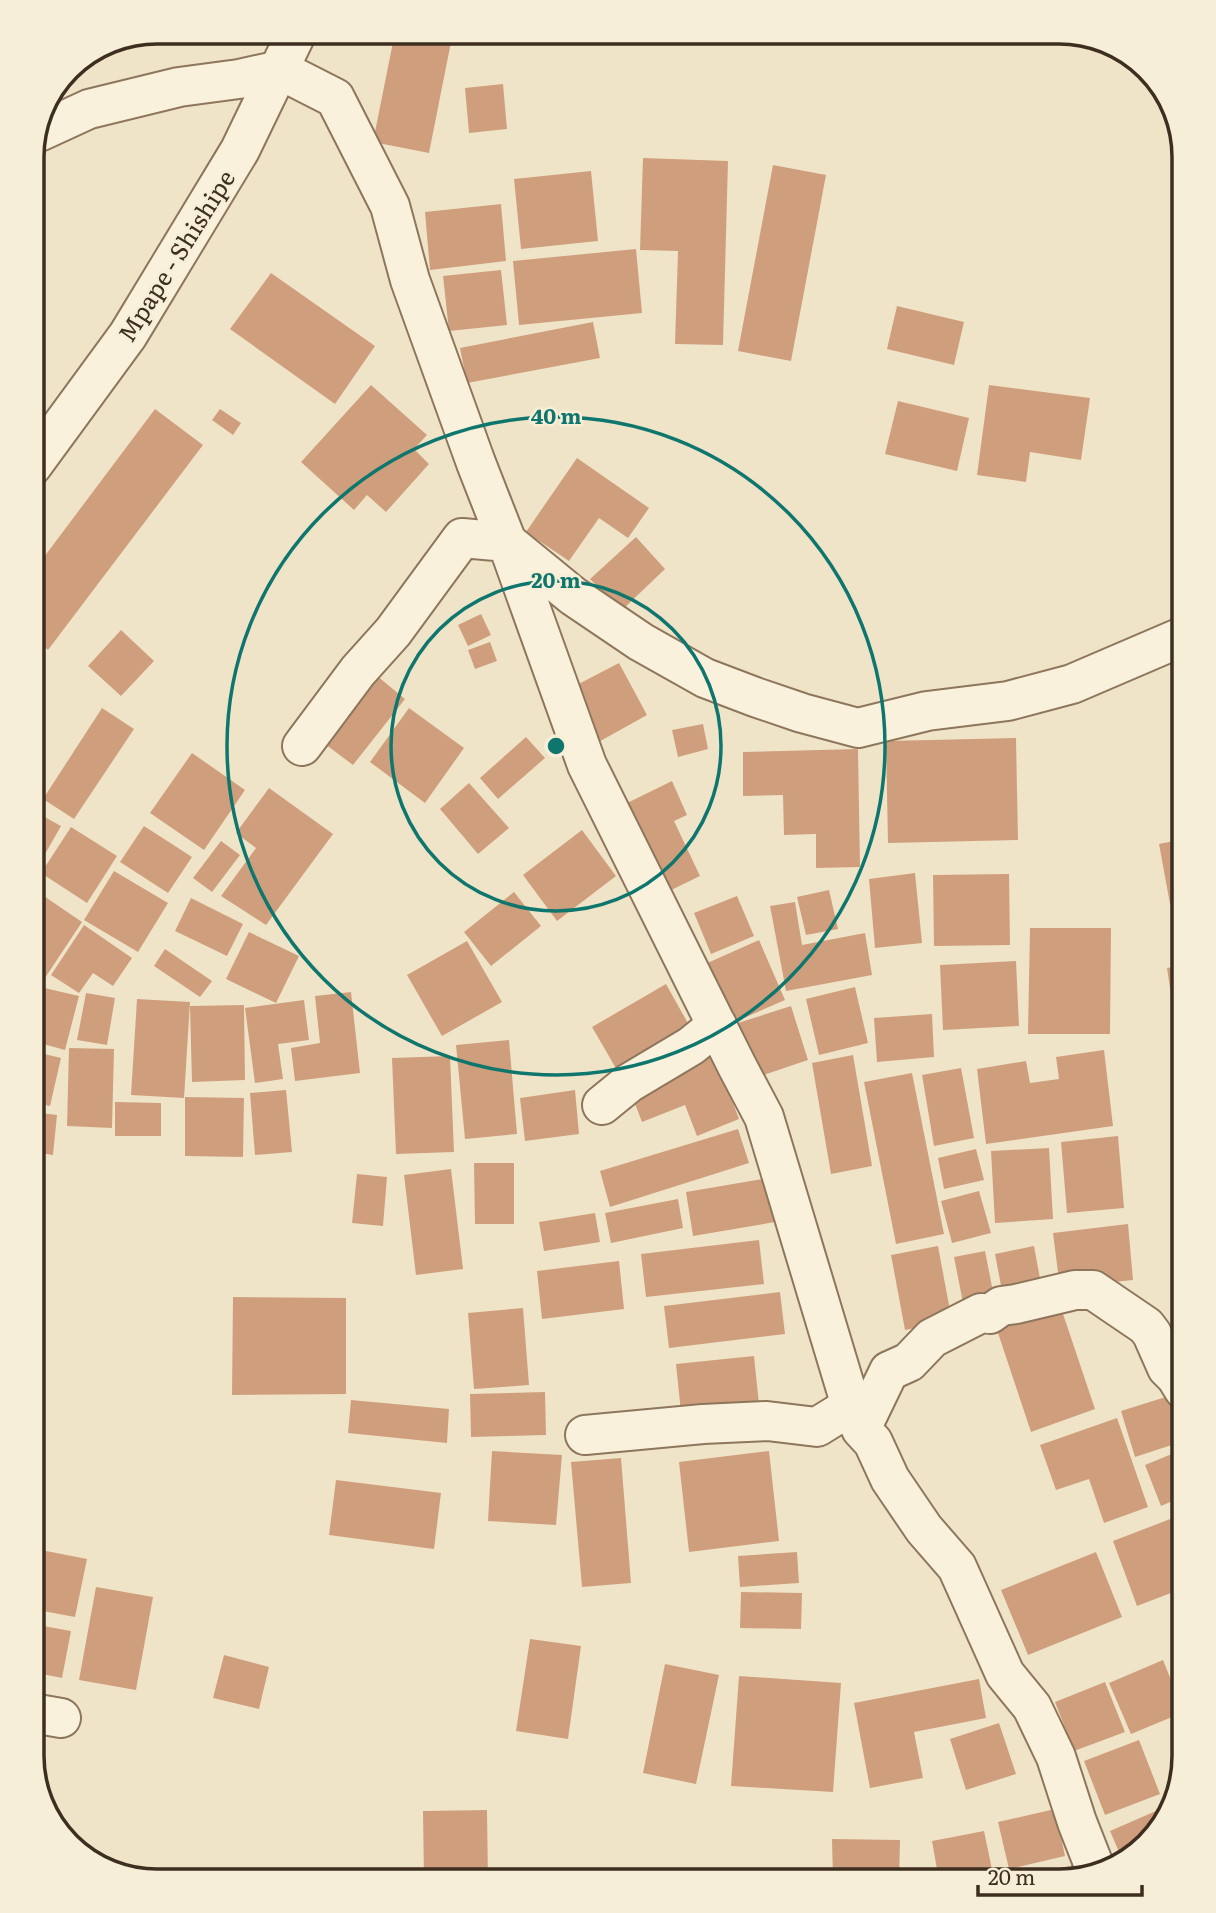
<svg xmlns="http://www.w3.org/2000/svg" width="1216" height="1913" viewBox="0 0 1216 1913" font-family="Literata,serif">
	<rect width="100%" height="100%" fill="#f0e4c8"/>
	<path fill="#cf9f7d" d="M 395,32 L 453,32 L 429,153 L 373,142 Z
		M 503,84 L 507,129 L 469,133 L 465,88 Z
		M 643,158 L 728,161 L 723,345 L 675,344 L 678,251 L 640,250 Z
		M 773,165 L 826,175 L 791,361 L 738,351 Z
		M 591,171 L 598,241 L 521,249 L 514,179 Z
		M 501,204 L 506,261 L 430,270 L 425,212 Z
		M 636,249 L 642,313 L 519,325 L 513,261 Z
		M 501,270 L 507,325 L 449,331 L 443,276 Z
		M 271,273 L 375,346 L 335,404 L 230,329 Z
		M 897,306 L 964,322 L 954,365 L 887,349 Z
		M 593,322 L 600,358 L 467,383 L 460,348 Z
		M 371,385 L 427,435 L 414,449 L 429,464 L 386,512 L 367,495 L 354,510 L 301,462 Z
		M 989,385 L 1090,398 L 1081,460 L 1030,452 L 1026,482 L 977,475 Z
		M 898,401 L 969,418 L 957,471 L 885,454 Z
		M 155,409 L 203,445 L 48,650 L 32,637 L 32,573 Z
		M 220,409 L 241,423 L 233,435 L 212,420 Z
		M 577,458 L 649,508 L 628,538 L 599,518 L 569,561 L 526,532 Z
		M 636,537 L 665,569 L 621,611 L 590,579 Z
		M 481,614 L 491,635 L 468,646 L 458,625 Z
		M 121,630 L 154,661 L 121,696 L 88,666 Z
		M 490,642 L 497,661 L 475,669 L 468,650 Z
		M 619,663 L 647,715 L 595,744 L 567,690 Z
		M 370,670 L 405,699 L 353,765 L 317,738 Z
		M 102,708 L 134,729 L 74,819 L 43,799 Z
		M 409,708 L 464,748 L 425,803 L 370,762 Z
		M 703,724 L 708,749 L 678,757 L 672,730 Z
		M 526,737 L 545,758 L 498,799 L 480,778 Z
		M 1016,738 L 1018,840 L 888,843 L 886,741 Z
		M 858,749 L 860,867 L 816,868 L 816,834 L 784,835 L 783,795 L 743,796 L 743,752 Z
		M 192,753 L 245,790 L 204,850 L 150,813 Z
		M 672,781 L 687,815 L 674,821 L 700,876 L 661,895 L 621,806 Z
		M 469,783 L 509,828 L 478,854 L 440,809 Z
		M 269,788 L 333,834 L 266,925 L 221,896 L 256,848 L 236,833 Z
		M 32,810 L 61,826 L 32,877 Z
		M 144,826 L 192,857 L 168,893 L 120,862 Z
		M 71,827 L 117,856 L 87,903 L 41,873 Z
		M 582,830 L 616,876 L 557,921 L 523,875 Z
		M 1184,839 L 1184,901 L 1170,904 L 1159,844 Z
		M 221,841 L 240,855 L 212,892 L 193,878 Z
		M 114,871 L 168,903 L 138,952 L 84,920 Z
		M 915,873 L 922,943 L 875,948 L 869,879 Z
		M 1009,874 L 1010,945 L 934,946 L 933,875 Z
		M 829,890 L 838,929 L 806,935 L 797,897 Z
		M 38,892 L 82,922 L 45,978 L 32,969 L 32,901 Z
		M 514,892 L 541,926 L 491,966 L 464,932 Z
		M 737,896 L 754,936 L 711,954 L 694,913 Z
		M 191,898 L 243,924 L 227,956 L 175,931 Z
		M 795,902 L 802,945 L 865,933 L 872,975 L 786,991 L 770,906 Z
		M 84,925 L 132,958 L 113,986 L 93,973 L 79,993 L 51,975 Z
		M 1030,928 L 1111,928 L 1110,1034 L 1028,1034 Z
		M 249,932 L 299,956 L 276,1003 L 226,979 Z
		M 759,940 L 785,1000 L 730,1024 L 703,965 Z
		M 467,941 L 502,1002 L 442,1036 L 407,975 Z
		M 165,949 L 212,981 L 200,997 L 154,966 Z
		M 1016,961 L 1019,1026 L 943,1030 L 940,965 Z
		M 1184,965 L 1184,1028 L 1176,1029 L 1167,968 Z
		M 666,984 L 694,1034 L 621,1077 L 592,1027 Z
		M 40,987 L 79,996 L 65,1050 L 32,1041 L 32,1017 Z
		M 855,987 L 868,1043 L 819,1055 L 806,999 Z
		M 351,992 L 360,1073 L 295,1081 L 291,1048 L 320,1043 L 315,996 Z
		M 86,993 L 115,998 L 107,1045 L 77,1040 Z
		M 137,999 L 190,1002 L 184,1098 L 131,1095 Z
		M 304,1000 L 309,1040 L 278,1044 L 283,1079 L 255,1083 L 245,1008 Z
		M 244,1005 L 245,1080 L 192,1082 L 190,1006 Z
		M 791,1006 L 808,1060 L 752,1079 L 735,1024 Z
		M 932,1014 L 934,1057 L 877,1062 L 874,1018 Z
		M 509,1040 L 517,1134 L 465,1139 L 456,1045 Z
		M 69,1048 L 114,1049 L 112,1128 L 67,1126 Z
		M 1104,1050 L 1113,1126 L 986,1144 L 977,1069 L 1026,1061 L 1030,1083 L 1059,1079 L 1056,1057 Z
		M 32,1051 L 61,1058 L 50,1106 L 32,1102 Z
		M 715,1055 L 739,1119 L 697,1136 L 685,1105 L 642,1122 L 629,1088 Z
		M 853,1055 L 872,1166 L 831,1174 L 812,1063 Z
		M 450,1056 L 454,1152 L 396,1154 L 392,1058 Z
		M 961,1068 L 974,1138 L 934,1146 L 922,1075 Z
		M 912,1073 L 944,1234 L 896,1244 L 864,1082 Z
		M 286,1090 L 292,1152 L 255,1155 L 250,1093 Z
		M 575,1090 L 579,1134 L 525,1141 L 520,1098 Z
		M 185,1097 L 244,1098 L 243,1157 L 185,1156 Z
		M 115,1102 L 161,1103 L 161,1136 L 115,1136 Z
		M 32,1112 L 57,1115 L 53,1155 L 32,1152 Z
		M 738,1129 L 749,1163 L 610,1207 L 600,1171 Z
		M 1118,1136 L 1124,1208 L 1067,1213 L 1061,1142 Z
		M 1049,1148 L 1053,1219 L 995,1223 L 991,1151 Z
		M 976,1149 L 984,1180 L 944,1189 L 938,1158 Z
		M 474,1163 L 514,1163 L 514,1224 L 475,1224 Z
		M 451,1169 L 463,1269 L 416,1275 L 404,1175 Z
		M 357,1174 L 387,1177 L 383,1226 L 352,1223 Z
		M 768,1178 L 775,1222 L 693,1236 L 686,1192 Z
		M 979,1191 L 991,1233 L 952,1243 L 941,1201 Z
		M 678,1199 L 683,1228 L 611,1243 L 605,1213 Z
		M 595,1213 L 600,1242 L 544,1251 L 539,1222 Z
		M 1128,1224 L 1133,1280 L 1060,1288 L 1053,1233 Z
		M 759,1240 L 764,1284 L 646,1297 L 641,1254 Z
		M 938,1246 L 952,1321 L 905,1330 L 891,1255 Z
		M 1034,1246 L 1042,1289 L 1003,1296 L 995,1254 Z
		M 985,1251 L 995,1302 L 964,1308 L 954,1257 Z
		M 619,1261 L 624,1309 L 542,1319 L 537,1271 Z
		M 780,1292 L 785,1334 L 669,1348 L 664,1306 Z
		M 233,1297 L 346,1298 L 346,1394 L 232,1395 Z
		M 1058,1299 L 1095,1409 L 1031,1432 L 994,1321 Z
		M 523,1308 L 529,1385 L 474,1389 L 468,1313 Z
		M 754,1356 L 760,1414 L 682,1422 L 676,1364 Z
		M 545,1392 L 546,1435 L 471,1437 L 470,1394 Z
		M 1172,1395 L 1184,1435 L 1184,1441 L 1135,1457 L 1121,1411 Z
		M 351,1400 L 449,1409 L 447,1443 L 348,1433 Z
		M 1117,1418 L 1148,1507 L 1104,1523 L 1089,1479 L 1056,1490 L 1040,1445 Z
		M 1184,1449 L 1184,1496 L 1161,1506 L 1145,1465 Z
		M 492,1451 L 562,1455 L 556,1525 L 488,1521 Z
		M 769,1451 L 779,1541 L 689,1552 L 679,1462 Z
		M 621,1458 L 631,1583 L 582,1587 L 571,1462 Z
		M 32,1475 L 41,1476 L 33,1531 L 32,1531 Z
		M 336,1480 L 441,1493 L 434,1549 L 329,1535 Z
		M 1178,1516 L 1184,1536 L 1184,1588 L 1137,1606 L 1113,1541 Z
		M 36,1549 L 87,1559 L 75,1617 L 32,1609 L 32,1571 Z
		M 797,1552 L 799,1583 L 740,1587 L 738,1556 Z
		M 1096,1552 L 1122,1617 L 1028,1655 L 1001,1590 Z
		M 96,1587 L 153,1597 L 136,1690 L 79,1680 Z
		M 741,1592 L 802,1593 L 801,1629 L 740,1628 Z
		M 32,1624 L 71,1631 L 62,1678 L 32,1672 Z
		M 530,1639 L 581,1646 L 568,1739 L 516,1731 Z
		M 224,1655 L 269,1667 L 259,1709 L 213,1698 Z
		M 1163,1660 L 1184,1712 L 1131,1734 L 1109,1683 Z
		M 665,1664 L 719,1675 L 696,1784 L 643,1773 Z
		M 739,1676 L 841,1683 L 833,1792 L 731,1786 Z
		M 979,1679 L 986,1718 L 914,1732 L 923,1778 L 870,1788 L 854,1703 Z
		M 1105,1682 L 1125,1732 L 1074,1751 L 1055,1702 Z
		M 999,1723 L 1016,1774 L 966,1790 L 950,1739 Z
		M 1139,1740 L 1160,1794 L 1105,1815 L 1084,1761 Z
		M 1172,1804 L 1168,1819 L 1123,1861 L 1110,1831 Z
		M 1055,1809 L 1065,1856 L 1009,1869 L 998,1822 Z
		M 487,1810 L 488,1881 L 424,1881 L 423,1811 Z
		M 984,1831 L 994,1879 L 983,1881 L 939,1881 L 932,1841 Z
		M 832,1839 L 900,1840 L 899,1881 L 833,1881 Z
		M 1077,1864 L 1080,1877 L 1059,1882 L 1012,1881 Z"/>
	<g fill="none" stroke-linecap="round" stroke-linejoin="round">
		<defs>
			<path id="minor" d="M 39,132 L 89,109 L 179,87 L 239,79 L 280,70 L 335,98 L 390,206 L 410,280 L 476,463 L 507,542 L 587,765 L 737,1066 L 764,1117 L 851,1406 L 861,1429 L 873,1442 L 890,1479 L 924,1529 L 957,1567 L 1005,1674 L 1032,1707 L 1056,1757 L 1077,1822 L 1097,1873
				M 32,466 L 128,335 L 240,150 L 297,32
				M 302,746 L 358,671 L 393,632 L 462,538 L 507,542 L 573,596 L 641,642 L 705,678 L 755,697 L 802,713 L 858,728 L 927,711 L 1008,701 L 1072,684 L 1184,636
				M 602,1105 L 629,1083 L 691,1046 L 717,1025
				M 861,1429 L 889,1371 L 909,1362 L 932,1338 L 981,1313 L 990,1314 L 1001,1306 L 1016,1304 L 1075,1290 L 1093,1290 L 1146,1326 L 1152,1334 L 1167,1368 L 1176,1377 L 1184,1390
				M 585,1435 L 703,1424 L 767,1421 L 817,1427 L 851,1406
				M 32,1713 L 61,1718"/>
		</defs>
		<use href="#minor" stroke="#8d765c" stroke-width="42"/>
		<use href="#minor" stroke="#faf1dc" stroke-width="38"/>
	</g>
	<g fill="none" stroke="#0f766e" stroke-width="3.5">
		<circle cx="556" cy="746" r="165"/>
		<circle cx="556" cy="746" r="329"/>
	</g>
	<g text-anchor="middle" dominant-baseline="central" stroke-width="5" stroke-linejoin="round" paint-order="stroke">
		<g font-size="24" fill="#3d2e20" stroke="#f7eed8">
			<text transform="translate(175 255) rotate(-58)">Mpape - Shishipe</text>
		</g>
	</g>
	<path d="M0 0H1216V1913H0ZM157 44H1059A113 113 0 0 1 1172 157V1756A113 113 0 0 1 1059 1869H157A113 113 0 0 1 44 1756V157A113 113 0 0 1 157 44Z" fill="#f7eed8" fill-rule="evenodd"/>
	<path fill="none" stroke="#3d2e20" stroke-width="3.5" d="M157 44H1059A113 113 0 0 1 1172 157V1756A113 113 0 0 1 1059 1869H157A113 113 0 0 1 44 1756V157A113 113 0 0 1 157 44Z"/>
	<circle cx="556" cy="746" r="10" fill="#0f766e" stroke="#f7eed8" stroke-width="3.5"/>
	<g font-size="21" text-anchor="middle" font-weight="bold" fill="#0f766e" stroke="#f7eed8" stroke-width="5" stroke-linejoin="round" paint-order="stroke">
		<text x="556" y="424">40 m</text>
		<text x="556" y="588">20 m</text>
	</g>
	<path d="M978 1885v10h164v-10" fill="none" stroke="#3d2e20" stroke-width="3.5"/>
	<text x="988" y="1885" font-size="21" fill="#3d2e20" stroke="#f7eed8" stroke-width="5" paint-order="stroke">20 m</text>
</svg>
